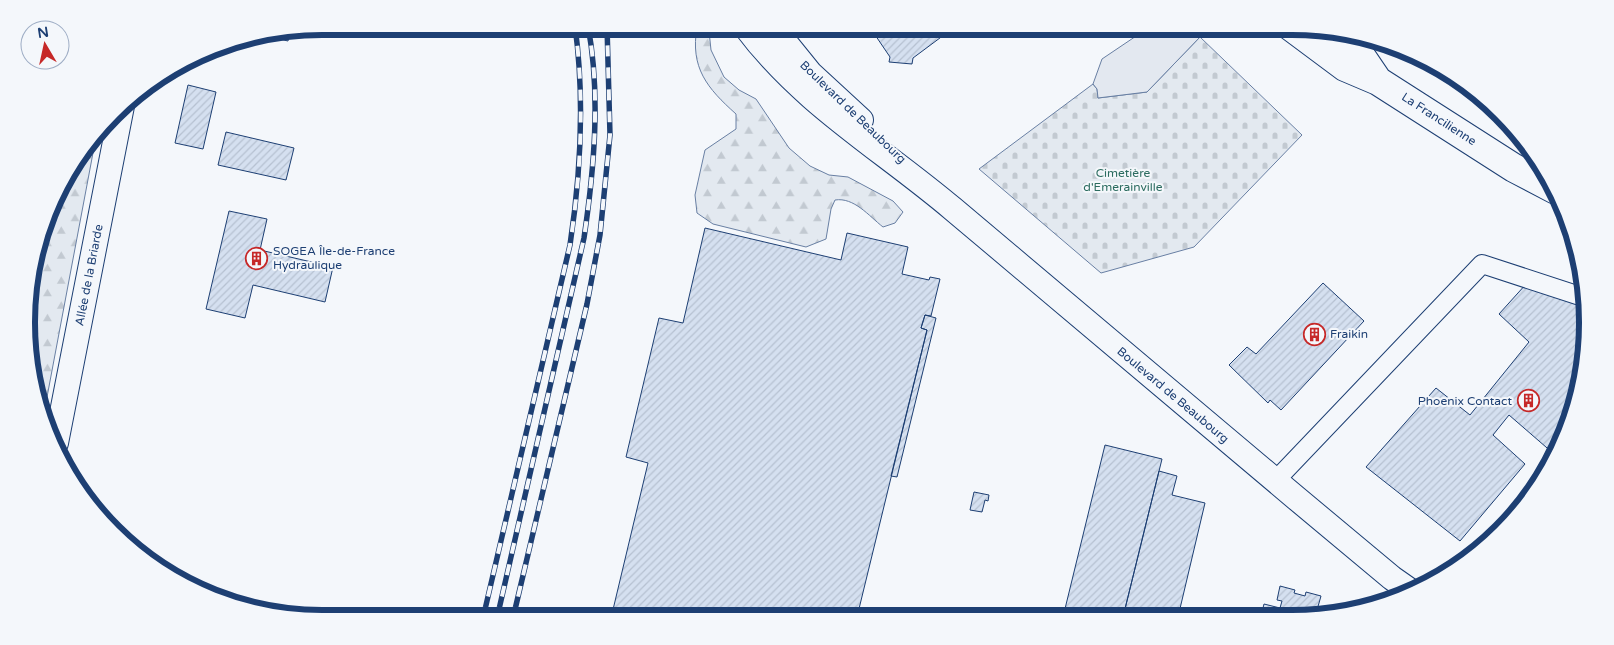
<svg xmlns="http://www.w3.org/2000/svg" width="1614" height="645" viewBox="0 0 1614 645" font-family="'Varela Round',sans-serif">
	<defs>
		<pattern id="forest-firs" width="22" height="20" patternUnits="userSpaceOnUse" patternTransform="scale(1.25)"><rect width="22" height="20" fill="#e3e9f0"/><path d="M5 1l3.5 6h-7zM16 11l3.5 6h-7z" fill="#c2c9d1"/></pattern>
		<pattern id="cemetery-stones" width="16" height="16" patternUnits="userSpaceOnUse" patternTransform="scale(1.25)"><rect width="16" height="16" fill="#e3e9f0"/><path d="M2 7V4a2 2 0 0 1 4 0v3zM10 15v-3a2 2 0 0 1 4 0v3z" fill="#c2c9d1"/></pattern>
		<pattern id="building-hatch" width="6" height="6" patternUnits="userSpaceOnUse" patternTransform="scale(1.25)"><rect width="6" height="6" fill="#d5e0f0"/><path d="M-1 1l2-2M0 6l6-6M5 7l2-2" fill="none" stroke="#b6c1d1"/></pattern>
	</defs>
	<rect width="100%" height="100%" fill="#f4f7fb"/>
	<path fill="url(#forest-firs)" stroke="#687fa3" d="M 703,26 L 709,31 L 711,50 L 724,77 L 739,90 L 756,99 L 789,148 L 810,166 L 829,175 L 848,177 L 893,201 L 903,212 L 895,223 L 883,227 C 869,216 854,197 835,200 L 831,209 L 826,239 L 806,247 L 713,224 L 697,213 L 695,195 L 705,150 L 736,129 L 736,114 C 707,88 690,68 697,27 Z
		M 96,137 L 44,413 L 32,380 L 29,284 L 66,175 Z"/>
	<path fill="url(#cemetery-stones)" stroke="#687fa3" d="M 1200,37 L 1302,135 L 1194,247 L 1101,273 L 979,169 L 1093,84 L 1097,89 L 1098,98 L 1147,92 Z"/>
	<path fill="#e3e8f0" stroke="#687fa3" d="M 1151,26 L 1188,26 L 1200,37 L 1147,92 L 1098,98 L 1097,89 L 1093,84 L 1102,59 Z"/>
	<path fill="url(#building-hatch)" stroke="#1d3f73" d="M 869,26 L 956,26 L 913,58 L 912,64 L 889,62 L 890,57 Z
		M 290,32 L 288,41 L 267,36 Z
		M 188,85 L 216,92 L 203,149 L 175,143 Z
		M 226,132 L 294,148 L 286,180 L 218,165 Z
		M 229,211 L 267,219 L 260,250 L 333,267 L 325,302 L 253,285 L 245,318 L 206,309 Z
		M 705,228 L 841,260 L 847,233 L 908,247 L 902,274 L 929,280 L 930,277 L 940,279 L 931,316 L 925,315 L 921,328 L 927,330 L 857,617 L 611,618 L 648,463 L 626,457 L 659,318 L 683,323 Z
		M 1323,283 L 1364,321 L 1281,410 L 1270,400 L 1268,403 L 1229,365 L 1247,347 L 1256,354 Z
		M 1527,283 L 1572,300 L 1586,312 L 1572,417 L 1554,454 L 1509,415 L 1493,435 L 1525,464 L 1460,541 L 1366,467 L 1436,388 L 1470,415 L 1529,342 L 1499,314 Z
		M 925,315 L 936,318 L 897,477 L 891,476 L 927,330 L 921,328 Z
		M 1105,445 L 1162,459 L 1123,617 L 1063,617 Z
		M 1159,471 L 1177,476 L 1172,495 L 1205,503 L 1178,617 L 1123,617 Z
		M 974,492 L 989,495 L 988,501 L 985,500 L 982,512 L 970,510 Z
		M 1280,586 L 1295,590 L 1294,593 L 1305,596 L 1306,592 L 1321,596 L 1317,610 L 1314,609 L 1312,616 L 1314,616 L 1261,616 L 1264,604 L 1280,608 L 1282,601 L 1277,600 Z"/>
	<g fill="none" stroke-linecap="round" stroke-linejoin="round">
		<defs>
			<path id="street" d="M 1275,481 L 1482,264 L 1586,298"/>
			<path id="secondary" d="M 745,26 C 803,104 881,148 953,209 C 1100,332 1245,456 1392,578 L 1412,592
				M 772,26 L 810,73 L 861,120
				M 56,443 L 122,106"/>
			<path id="highway" d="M 1290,26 L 1345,67 L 1378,81
				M 1334,33 L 1357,50 L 1378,81 L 1514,168 L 1556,190"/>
		</defs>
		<use href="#street" stroke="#1d3f73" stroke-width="20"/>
		<use href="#secondary" stroke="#1d3f73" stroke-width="26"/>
		<use href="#highway" stroke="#1d3f73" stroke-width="30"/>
		<use href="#street" stroke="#f4f7fb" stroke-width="18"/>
		<use href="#secondary" stroke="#f4f7fb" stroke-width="24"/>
		<use href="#highway" stroke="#f4f7fb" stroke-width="28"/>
		<defs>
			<path id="rail" d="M 483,618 L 570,245 C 581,172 585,100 575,26
				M 497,618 L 584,238 C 594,170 601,95 588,26
				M 513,618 L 587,304 L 600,235 L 610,135 L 607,26"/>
		</defs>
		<use href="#rail" stroke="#1d3f73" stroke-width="5.5"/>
		<use href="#rail" stroke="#f4f7fb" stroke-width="4" stroke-dasharray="11" stroke-linecap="butt"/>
	</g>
	<defs>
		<symbol id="building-ring" viewBox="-11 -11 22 22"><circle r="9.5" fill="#f4f7fb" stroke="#c62828" stroke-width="1.5"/><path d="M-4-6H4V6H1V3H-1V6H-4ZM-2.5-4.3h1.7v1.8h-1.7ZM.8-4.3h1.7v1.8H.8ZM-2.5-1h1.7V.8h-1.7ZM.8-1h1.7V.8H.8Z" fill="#c62828"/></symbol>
	</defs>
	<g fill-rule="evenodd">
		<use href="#building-ring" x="244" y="246" width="25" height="25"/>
		<use href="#building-ring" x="1302" y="322" width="25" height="25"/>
		<use href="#building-ring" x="1516" y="388" width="25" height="25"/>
	</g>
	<g text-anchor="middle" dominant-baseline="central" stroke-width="4" stroke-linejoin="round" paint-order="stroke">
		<g font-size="12" fill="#1d3f73" stroke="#f4f7fb">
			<text transform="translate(853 112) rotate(44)">Boulevard de Beaubourg</text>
			<text transform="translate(1439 119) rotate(33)">La Francilienne</text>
			<text transform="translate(89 275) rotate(-79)">Allée de la Briarde</text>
			<text transform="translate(1173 395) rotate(40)">Boulevard de Beaubourg</text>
		</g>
		<g font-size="12" fill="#2c6c60" stroke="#f4f7fb">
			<text x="1123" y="173">Cimetière<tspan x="1123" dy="14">d'Emerainville</tspan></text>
		</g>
		<g font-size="12" fill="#1d3f73" stroke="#f4f7fb" text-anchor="start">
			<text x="273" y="251">SOGEA Île-de-France<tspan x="273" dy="14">Hydraulique</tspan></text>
			<text x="1330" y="334">Fraikin</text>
			<text x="1512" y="401" text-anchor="end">Phoenix Contact</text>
		</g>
	</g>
	<path d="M0 0H1614V645H0ZM322 35H1292A287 287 0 0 1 1579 322V323A287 287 0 0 1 1292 610H322A287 287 0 0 1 35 323V322A287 287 0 0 1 322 35Z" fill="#f4f7fb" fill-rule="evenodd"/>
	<path fill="none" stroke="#1d3f73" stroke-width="6" d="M322 35H1292A287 287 0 0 1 1579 322V323A287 287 0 0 1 1292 610H322A287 287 0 0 1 35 323V322A287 287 0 0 1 322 35Z"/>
	<g transform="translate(45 45) rotate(351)"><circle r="24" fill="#f4f7fb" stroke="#9eadc5"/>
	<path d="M0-4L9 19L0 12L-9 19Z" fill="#c62828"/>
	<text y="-8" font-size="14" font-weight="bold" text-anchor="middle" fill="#1d3f73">N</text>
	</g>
</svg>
